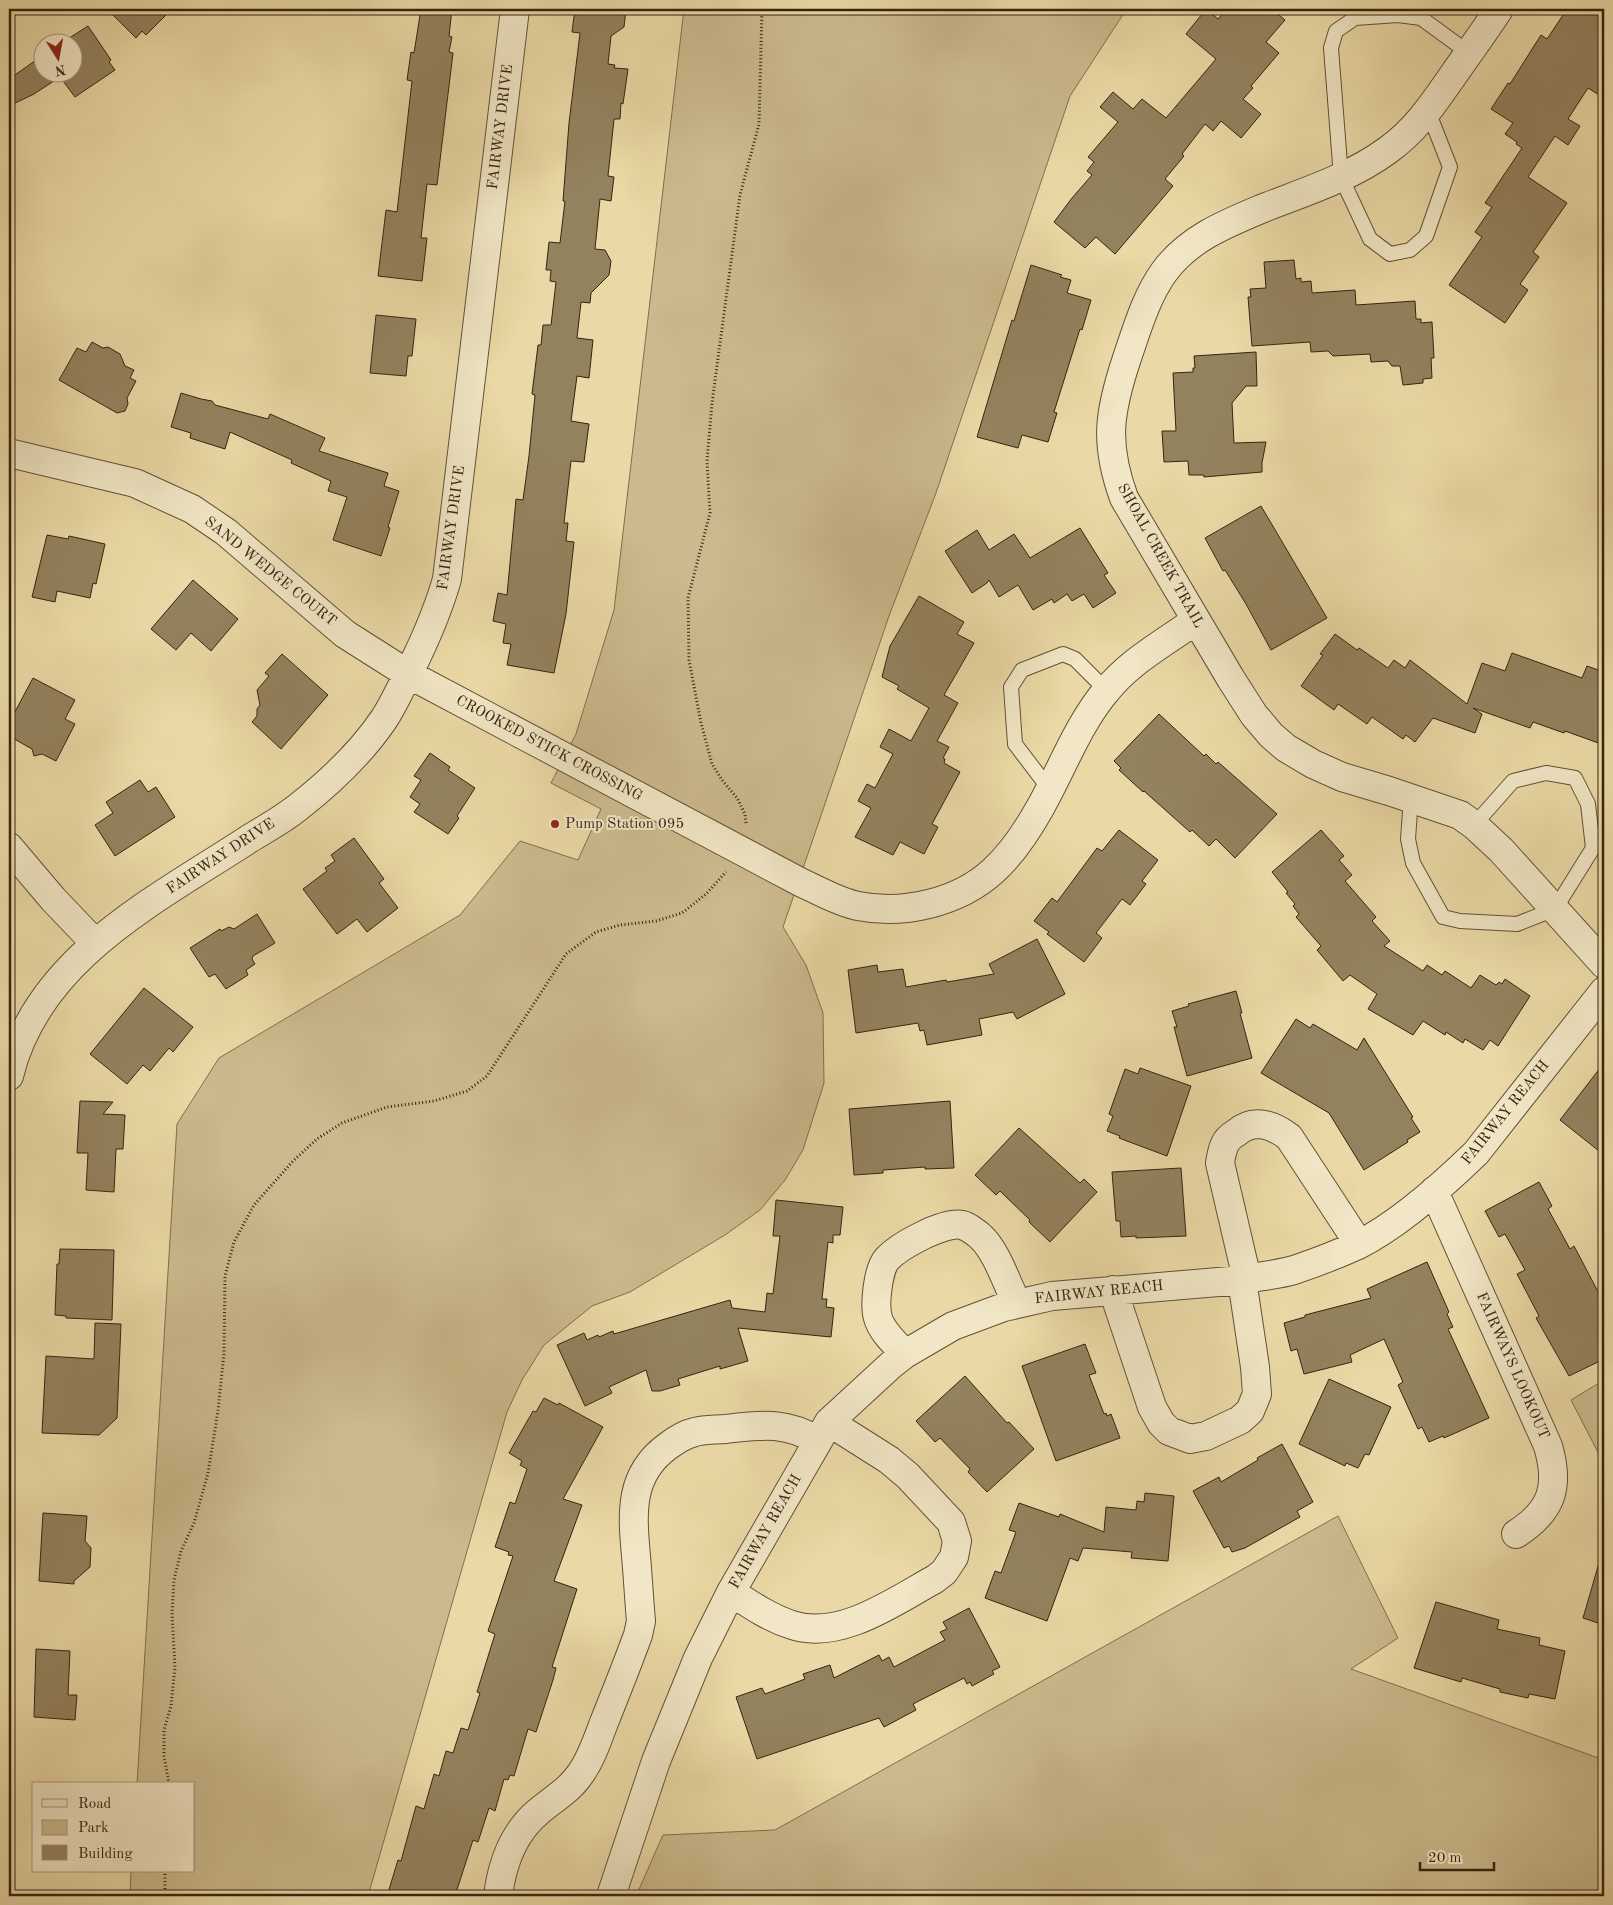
<svg xmlns="http://www.w3.org/2000/svg" width="1613" height="1905" viewBox="0 0 1613 1905" font-family="'Old Standard TT',serif">
	<rect width="100%" height="100%" fill="#ead9a6"/>
	<filter id="stains"><feTurbulence type="fractalNoise" baseFrequency=".004" numOctaves="4"/><feColorMatrix values="0 0 0 0 .2 0 0 0 0 .09 0 0 0 0 .02 0 0 0 .5 -.17"/></filter>
	<radialGradient id="worn" r=".72"><stop offset=".6" stop-color="#630" stop-opacity="0"/><stop offset="1" stop-color="#630" stop-opacity=".3"/></radialGradient>
	<path fill="#cbba8d" stroke="#806f4f" d="M 684,9 L 1129,9 L 1124,13 L 1070,96 L 936,493 L 889,616 L 783,927 L 806,965 L 823,1013 L 824,1083 L 803,1150 L 785,1180 L 760,1210 L 725,1235 L 630,1292 L 592,1306 L 544,1345 L 522,1380 L 507,1412 L 368,1896 L 130,1896 L 131,1871 L 194,1871 L 194,1784 L 137,1784 L 177,1124 L 219,1058 L 460,915 L 520,841 L 578,860 L 601,809 L 551,783 L 576,734 L 614,610 Z
		M 1604,1380 L 1604,1464 L 1571,1400 Z
		M 1338,1516 L 1398,1638 L 1351,1669 L 1604,1760 L 1604,1896 L 636,1896 L 663,1835 L 775,1830 Z"/>
	<path fill="#93825e" stroke="#352411" d="M 107,9 L 172,9 L 146,35 L 142,31 L 136,38 Z
		M 421,9 L 452,9 L 449,36 L 452,37 L 449,52 L 453,53 L 437,185 L 427,184 L 421,238 L 427,238 L 422,281 L 378,276 L 386,210 L 397,212 L 412,81 L 407,80 L 411,52 L 414,53 Z
		M 575,9 L 626,9 L 624,27 L 611,36 L 608,64 L 615,65 L 614,68 L 628,69 L 623,104 L 621,103 L 620,119 L 614,119 L 608,176 L 614,177 L 611,201 L 600,199 L 595,249 L 605,250 L 611,261 L 609,275 L 591,293 L 590,303 L 581,302 L 577,338 L 593,340 L 589,378 L 577,376 L 571,421 L 589,424 L 584,462 L 571,461 L 564,523 L 568,523 L 566,541 L 574,542 L 566,614 L 554,673 L 507,665 L 511,644 L 503,643 L 506,624 L 493,621 L 498,593 L 507,595 L 516,499 L 523,500 L 529,456 L 535,395 L 532,394 L 538,345 L 541,345 L 543,325 L 551,325 L 556,282 L 550,281 L 551,270 L 546,270 L 549,242 L 560,243 L 565,201 L 563,201 L 569,123 L 580,33 L 572,32 Z
		M 1206,9 L 1218,19 L 1227,9 L 1272,9 L 1285,20 L 1266,42 L 1279,53 L 1251,86 L 1253,88 L 1243,99 L 1261,114 L 1241,138 L 1221,121 L 1213,131 L 1205,124 L 1182,154 L 1184,156 L 1165,179 L 1173,186 L 1115,254 L 1096,237 L 1085,248 L 1054,222 L 1072,198 L 1092,175 L 1087,171 L 1094,162 L 1088,157 L 1118,122 L 1100,107 L 1113,92 L 1133,109 L 1142,99 L 1166,118 L 1216,59 L 1186,34 Z
		M 1567,9 L 1604,9 L 1604,98 L 1588,88 L 1568,119 L 1580,126 L 1568,145 L 1555,136 L 1528,177 L 1567,203 L 1533,252 L 1539,257 L 1520,284 L 1528,290 L 1505,323 L 1449,285 L 1482,237 L 1475,232 L 1492,207 L 1485,203 L 1522,148 L 1516,144 L 1517,142 L 1505,134 L 1513,123 L 1491,109 L 1508,83 L 1510,84 L 1541,35 L 1547,39 Z
		M 88,26 L 111,60 L 109,62 L 115,70 L 75,97 L 60,77 L 34,94 L 9,106 L 9,79 L 42,56 L 42,72 L 72,72 L 72,42 L 63,42 Z
		M 1294,260 L 1296,279 L 1301,278 L 1301,282 L 1311,281 L 1312,293 L 1355,290 L 1356,305 L 1415,301 L 1416,319 L 1421,319 L 1421,323 L 1432,322 L 1434,358 L 1431,358 L 1432,378 L 1423,379 L 1423,383 L 1403,385 L 1400,366 L 1392,366 L 1388,361 L 1371,362 L 1370,354 L 1333,356 L 1328,351 L 1311,352 L 1310,342 L 1252,346 L 1248,297 L 1251,297 L 1250,289 L 1266,288 L 1264,262 Z
		M 1031,265 L 1062,275 L 1060,277 L 1071,280 L 1067,293 L 1091,300 L 1082,330 L 1080,329 L 1054,412 L 1057,413 L 1048,442 L 1022,435 L 1018,448 L 977,437 L 1012,320 L 1014,321 Z
		M 376,315 L 416,319 L 412,356 L 408,356 L 406,376 L 370,373 Z
		M 92,342 L 103,348 L 108,347 L 120,354 L 125,366 L 134,370 L 130,378 L 136,381 L 127,398 L 128,404 L 125,411 L 117,413 L 59,380 L 77,348 L 86,352 Z
		M 1256,352 L 1257,386 L 1246,386 L 1232,403 L 1234,443 L 1266,442 L 1262,463 L 1262,472 L 1204,477 L 1204,475 L 1189,475 L 1188,461 L 1164,462 L 1162,431 L 1176,431 L 1173,373 L 1193,372 L 1193,368 L 1195,368 L 1194,356 Z
		M 181,393 L 201,399 L 212,401 L 215,405 L 268,419 L 270,414 L 325,438 L 319,451 L 388,473 L 384,486 L 399,491 L 388,527 L 390,528 L 381,556 L 333,540 L 347,497 L 328,491 L 331,481 L 291,463 L 292,460 L 230,432 L 225,449 L 190,438 L 191,433 L 171,427 Z
		M 1261,506 L 1327,618 L 1271,650 L 1246,604 L 1225,570 L 1223,571 L 1205,538 Z
		M 1080,528 L 1108,573 L 1104,575 L 1116,593 L 1093,608 L 1084,594 L 1072,601 L 1067,594 L 1054,603 L 1052,599 L 1033,610 L 1018,585 L 999,597 L 989,580 L 987,583 L 972,593 L 945,551 L 977,530 L 989,550 L 1014,534 L 1030,558 Z
		M 47,535 L 68,539 L 69,536 L 105,544 L 96,584 L 93,583 L 90,598 L 57,591 L 55,602 L 32,597 Z
		M 193,580 L 238,619 L 211,651 L 191,633 L 176,650 L 151,629 Z
		M 919,596 L 964,622 L 957,634 L 974,643 L 944,695 L 958,703 L 937,741 L 949,747 L 943,758 L 945,759 L 944,763 L 960,772 L 932,824 L 938,827 L 924,854 L 900,842 L 893,855 L 855,837 L 871,808 L 858,801 L 867,784 L 875,788 L 893,754 L 880,747 L 889,729 L 911,741 L 929,708 L 897,689 L 899,686 L 882,677 L 890,646 Z
		M 1335,634 L 1357,650 L 1359,648 L 1388,668 L 1394,660 L 1405,668 L 1410,660 L 1467,704 L 1482,663 L 1505,671 L 1512,653 L 1582,678 L 1587,666 L 1604,672 L 1604,745 L 1565,731 L 1564,733 L 1533,722 L 1530,728 L 1473,708 L 1482,714 L 1475,733 L 1433,718 L 1415,742 L 1406,735 L 1403,739 L 1372,717 L 1367,724 L 1338,704 L 1334,710 L 1301,686 L 1323,655 L 1320,654 Z
		M 282,654 L 328,695 L 281,749 L 252,722 L 257,716 L 257,709 L 260,705 L 257,690 L 269,676 L 265,673 Z
		M 33,678 L 75,700 L 65,719 L 75,724 L 56,761 L 42,754 L 34,756 L 32,749 L 9,736 L 9,723 Z
		M 1159,714 L 1204,756 L 1206,754 L 1216,764 L 1218,762 L 1277,814 L 1235,858 L 1216,839 L 1209,846 L 1192,830 L 1190,832 L 1144,791 L 1143,792 L 1119,770 L 1121,768 L 1114,761 Z
		M 430,753 L 450,767 L 448,770 L 475,788 L 457,816 L 459,818 L 448,834 L 414,812 L 420,804 L 410,797 L 421,780 L 414,776 Z
		M 140,780 L 148,792 L 156,787 L 175,817 L 115,856 L 95,825 L 113,813 L 106,802 Z
		M 1119,830 L 1158,860 L 1142,881 L 1146,884 L 1130,905 L 1122,899 L 1096,933 L 1102,938 L 1084,962 L 1047,934 L 1049,932 L 1034,921 L 1052,898 L 1057,902 L 1097,848 L 1102,851 Z
		M 1321,830 L 1344,856 L 1339,860 L 1352,875 L 1345,881 L 1376,917 L 1372,921 L 1390,941 L 1384,946 L 1423,971 L 1427,965 L 1442,975 L 1445,971 L 1471,988 L 1480,975 L 1496,985 L 1499,982 L 1502,984 L 1505,979 L 1530,996 L 1498,1046 L 1490,1040 L 1483,1050 L 1465,1039 L 1463,1043 L 1446,1032 L 1445,1035 L 1423,1021 L 1413,1035 L 1368,1009 L 1377,994 L 1350,975 L 1343,981 L 1317,950 L 1321,946 L 1296,917 L 1299,914 L 1293,906 L 1295,904 L 1286,893 L 1288,892 L 1272,872 Z
		M 354,838 L 384,879 L 379,883 L 398,908 L 367,932 L 357,919 L 337,934 L 303,889 L 327,871 L 325,868 L 335,861 L 331,855 Z
		M 257,914 L 275,943 L 253,956 L 252,959 L 255,964 L 246,970 L 248,975 L 226,989 L 215,974 L 209,977 L 190,948 L 220,929 L 221,931 L 229,927 L 234,929 Z
		M 1037,939 L 1065,994 L 1017,1019 L 1013,1012 L 979,1019 L 982,1035 L 927,1045 L 924,1030 L 920,1031 L 918,1023 L 856,1033 L 848,970 L 877,965 L 878,972 L 903,969 L 906,987 L 946,980 L 947,982 L 994,974 L 989,964 Z
		M 144,988 L 193,1027 L 173,1052 L 169,1048 L 150,1071 L 143,1065 L 127,1084 L 90,1054 Z
		M 1236,991 L 1242,1013 L 1240,1013 L 1252,1058 L 1187,1076 L 1174,1027 L 1177,1027 L 1172,1011 L 1189,1006 L 1188,1004 Z
		M 1296,1019 L 1310,1028 L 1313,1024 L 1357,1050 L 1364,1038 L 1413,1117 L 1411,1118 L 1420,1132 L 1407,1140 L 1408,1142 L 1364,1170 L 1329,1113 L 1261,1073 Z
		M 1604,1063 L 1604,1155 L 1560,1120 Z
		M 1140,1068 L 1191,1086 L 1167,1156 L 1119,1138 L 1120,1136 L 1107,1131 L 1113,1116 L 1109,1114 L 1125,1069 L 1138,1074 Z
		M 80,1101 L 113,1102 L 103,1114 L 125,1115 L 123,1149 L 116,1149 L 114,1192 L 86,1190 L 88,1153 L 77,1153 Z
		M 950,1101 L 954,1168 L 925,1169 L 925,1167 L 883,1170 L 883,1173 L 854,1175 L 849,1109 Z
		M 1019,1128 L 1080,1183 L 1084,1179 L 1097,1192 L 1050,1242 L 1029,1222 L 1030,1220 L 1000,1191 L 996,1195 L 975,1175 Z
		M 1181,1168 L 1186,1236 L 1136,1238 L 1136,1236 L 1121,1237 L 1120,1221 L 1116,1221 L 1112,1172 Z
		M 1539,1182 L 1552,1206 L 1548,1209 L 1570,1249 L 1574,1246 L 1604,1303 L 1604,1359 L 1569,1376 L 1536,1318 L 1539,1316 L 1517,1274 L 1525,1270 L 1505,1234 L 1499,1237 L 1485,1211 Z
		M 776,1200 L 843,1207 L 840,1235 L 833,1235 L 833,1243 L 828,1242 L 822,1299 L 827,1299 L 826,1307 L 834,1308 L 831,1337 L 738,1328 L 748,1361 L 720,1369 L 720,1366 L 678,1379 L 680,1385 L 660,1391 L 652,1391 L 646,1370 L 609,1387 L 612,1393 L 585,1406 L 557,1345 L 584,1333 L 587,1340 L 598,1335 L 599,1337 L 613,1331 L 614,1334 L 730,1300 L 732,1308 L 765,1312 L 767,1293 L 773,1294 L 780,1236 L 773,1236 Z
		M 60,1249 L 114,1250 L 112,1320 L 66,1318 L 66,1316 L 55,1315 L 57,1264 L 59,1264 Z
		M 1427,1262 L 1449,1312 L 1447,1314 L 1453,1327 L 1448,1329 L 1489,1418 L 1444,1438 L 1443,1436 L 1429,1442 L 1422,1427 L 1418,1429 L 1398,1385 L 1403,1382 L 1384,1339 L 1350,1355 L 1352,1362 L 1304,1374 L 1297,1349 L 1291,1351 L 1284,1323 L 1305,1317 L 1305,1315 L 1371,1298 L 1367,1289 Z
		M 95,1323 L 121,1324 L 117,1418 L 99,1435 L 42,1433 L 46,1356 L 94,1359 Z
		M 1085,1344 L 1096,1373 L 1089,1375 L 1104,1414 L 1106,1413 L 1107,1416 L 1111,1414 L 1120,1438 L 1056,1461 L 1022,1366 Z
		M 965,1376 L 1007,1423 L 1009,1422 L 1034,1449 L 987,1492 L 968,1472 L 970,1469 L 940,1438 L 935,1442 L 916,1421 Z
		M 1329,1379 L 1391,1407 L 1369,1455 L 1365,1454 L 1358,1468 L 1346,1463 L 1345,1466 L 1299,1444 Z
		M 544,1398 L 558,1405 L 559,1403 L 603,1427 L 563,1499 L 582,1505 L 554,1581 L 577,1589 L 552,1667 L 556,1668 L 553,1680 L 536,1732 L 528,1729 L 514,1776 L 510,1775 L 508,1780 L 504,1779 L 495,1811 L 489,1808 L 478,1842 L 473,1840 L 455,1896 L 387,1896 L 398,1860 L 401,1861 L 416,1806 L 424,1809 L 434,1774 L 439,1776 L 446,1751 L 453,1753 L 461,1728 L 468,1730 L 480,1693 L 477,1692 L 495,1634 L 488,1631 L 513,1556 L 508,1555 L 509,1552 L 495,1547 L 510,1502 L 515,1504 L 527,1469 L 520,1465 L 522,1461 L 509,1453 L 533,1411 L 536,1412 Z
		M 1282,1444 L 1313,1502 L 1297,1511 L 1300,1517 L 1245,1548 L 1232,1552 L 1229,1546 L 1224,1548 L 1193,1491 L 1219,1477 L 1221,1482 L 1258,1460 L 1257,1458 Z
		M 1145,1493 L 1174,1496 L 1168,1561 L 1131,1558 L 1132,1552 L 1083,1548 L 1078,1561 L 1070,1558 L 1047,1621 L 985,1598 L 995,1571 L 1001,1573 L 1016,1532 L 1009,1530 L 1019,1503 L 1059,1517 L 1060,1514 L 1104,1532 L 1106,1507 L 1136,1510 L 1137,1501 L 1144,1502 Z
		M 43,1513 L 87,1516 L 85,1541 L 91,1548 L 90,1567 L 74,1581 L 74,1584 L 39,1581 Z
		M 1599,1563 L 1604,1564 L 1604,1625 L 1583,1618 Z
		M 1436,1602 L 1499,1620 L 1497,1629 L 1540,1638 L 1539,1645 L 1565,1651 L 1555,1699 L 1529,1694 L 1528,1698 L 1500,1692 L 1500,1689 L 1462,1678 L 1461,1682 L 1414,1668 Z
		M 969,1608 L 1000,1667 L 992,1671 L 994,1674 L 972,1686 L 970,1682 L 967,1684 L 964,1678 L 913,1704 L 916,1710 L 884,1727 L 879,1718 L 757,1759 L 736,1697 L 762,1688 L 765,1694 L 805,1679 L 803,1674 L 830,1665 L 834,1678 L 879,1655 L 882,1661 L 889,1657 L 894,1667 L 945,1640 L 940,1632 L 947,1629 L 943,1622 Z
		M 36,1649 L 70,1651 L 68,1695 L 77,1695 L 75,1720 L 34,1717 Z"/>
	<g fill="none" stroke-linecap="round" stroke-linejoin="round">
		<defs>
			<path id="service" d="M 1428,111 L 1450,167 L 1426,236 L 1410,250 L 1390,254 L 1370,239 L 1341,177 L 1331,48 L 1336,31 L 1355,18 L 1398,15 L 1421,18 L 1469,53
				M 1050,790 L 1015,744 L 1011,687 L 1022,670 L 1063,654 L 1075,659 L 1106,690
				M 1411,798 L 1408,839 L 1413,863 L 1443,917 L 1460,921 L 1517,924 L 1555,909 L 1593,848 L 1588,804 L 1575,778 L 1546,773 L 1513,781 L 1474,825"/>
			<path id="minor" d="M 1499,9 C 1485,31 1469,52 1454,74 C 1433,104 1417,129 1388,150 C 1350,178 1304,192 1261,209 C 1225,224 1188,239 1164,272 C 1146,297 1137,329 1127,358 C 1109,412 1104,443 1124,498 L 1231,679 L 1254,715 L 1271,735 L 1286,748 L 1313,764 L 1342,777 L 1389,791 L 1460,815 L 1474,825 L 1501,850 L 1604,964
				M 9,453 L 135,483 L 192,509 L 226,532 L 345,634 L 408,674 L 802,883 C 820,891 838,902 858,906 C 903,915 958,903 993,871 C 1012,854 1027,831 1040,808 C 1062,769 1078,724 1107,690 C 1130,661 1166,642 1196,620
				M 9,847 L 53,899 L 95,943
				M 9,1076 C 37,958 156,900 249,839 C 265,829 282,820 297,808 C 329,783 361,753 384,719 C 390,710 395,700 400,690 C 419,654 436,618 447,579 L 515,9
				M 1434,1191 L 1548,1446 C 1560,1487 1552,1511 1516,1534
				M 1247,1279 L 1220,1163 C 1221,1157 1222,1150 1225,1144 C 1227,1139 1231,1136 1236,1133 C 1253,1118 1272,1124 1289,1137 L 1359,1244
				M 1113,1290 L 1152,1407 L 1161,1423 L 1169,1431 L 1190,1439 L 1206,1436 L 1240,1420 L 1250,1411 L 1257,1394 L 1255,1367 L 1242,1280
				M 905,1354 C 895,1343 882,1332 878,1318 C 874,1305 878,1269 887,1259 C 899,1246 944,1221 962,1225 C 967,1226 977,1233 981,1237 C 997,1252 1007,1284 1017,1304
				M 731,1592 C 751,1605 770,1618 792,1625 C 840,1641 895,1601 935,1579 L 944,1572 L 954,1557 L 957,1541 L 951,1522 L 908,1476 L 889,1460 L 829,1422
				M 498,1896 C 502,1864 513,1833 538,1812 C 553,1799 570,1790 581,1773 C 591,1759 597,1741 603,1725 C 615,1695 627,1665 638,1635 L 641,1621 C 639,1599 638,1578 636,1556 C 632,1513 629,1474 668,1446 C 676,1440 686,1434 695,1432 C 705,1429 716,1430 726,1429 C 761,1425 786,1421 818,1441
				M 611,1896 L 656,1761 L 698,1658 L 731,1592 L 829,1422 L 891,1365 L 905,1354 L 953,1326 L 1004,1307 L 1052,1296 L 1242,1280 C 1259,1276 1277,1275 1294,1270 C 1315,1263 1338,1254 1358,1245 C 1398,1225 1444,1184 1476,1153 L 1604,991"/>
		</defs>
		<use href="#service" stroke="#625136" stroke-width="16"/>
		<use href="#minor" stroke="#625136" stroke-width="30"/>
		<path stroke="#352411" stroke-width="3" stroke-dasharray="1 2.5" stroke-linecap="butt" d="M 746,823 L 745,814 L 737,798 L 722,780 L 712,764 L 701,723 L 689,660 L 688,598 L 710,513 L 707,461 L 712,403 L 740,195 L 759,124 L 762,9
			M 169,1784 L 164,1756 L 164,1730 L 171,1706 L 175,1667 L 172,1614 L 174,1580 L 181,1551 L 194,1523 L 208,1473 L 218,1411 L 224,1353 L 225,1276 L 234,1242 L 254,1205 L 293,1161 L 317,1139 L 342,1123 L 387,1107 L 434,1101 L 467,1091 L 487,1076 L 566,954 L 596,932 L 620,925 L 656,921 L 682,913 L 706,894 L 726,872
			M 165,1896 L 165,1871"/>
		<use href="#service" stroke="#f1e6c5" stroke-width="14"/>
		<use href="#minor" stroke="#f1e6c5" stroke-width="28"/>
	</g>
	<circle fill="#8f2418" stroke="#f1e6c5" stroke-width="2" cx="555" cy="824" r="5"/>
	<g text-anchor="middle" dominant-baseline="central" stroke-width="4" stroke-linejoin="round" paint-order="stroke">
		<g font-size="15" fill="#352411" stroke="#f1e6c5">
			<text transform="translate(501 127) rotate(-83)">FAIRWAY DRIVE</text>
			<text transform="translate(452 528) rotate(-82)">FAIRWAY DRIVE</text>
			<text transform="translate(1160 556) rotate(61)">SHOAL CREEK TRAIL</text>
			<text transform="translate(270 572) rotate(39)">SAND WEDGE COURT</text>
			<text transform="translate(549 749) rotate(28)">CROOKED STICK CROSSING</text>
			<text transform="translate(221 857) rotate(-33)">FAIRWAY DRIVE</text>
			<text transform="translate(1506 1113) rotate(-51)">FAIRWAY REACH</text>
			<text transform="translate(1099 1293) rotate(-6)">FAIRWAY REACH</text>
			<text transform="translate(1512 1366) rotate(66)">FAIRWAYS LOOKOUT</text>
			<text transform="translate(766 1532) rotate(-60)">FAIRWAY REACH</text>
		</g>
		<g font-size="15" fill="#352411" stroke="#f1e6c5" text-anchor="start">
			<text x="565" y="824">Pump Station 095</text>
		</g>
	</g>
	<rect width="1613" height="1905" fill="none" stroke="#ead9a6" stroke-width="30"/>
	<rect x="10" y="10" width="1593" height="1885" fill="none" stroke="#352411" stroke-width="2.5"/>
	<rect x="15" y="15" width="1583" height="1875" fill="none" stroke="#352411"/>
	<rect x="32" y="1782" width="162" height="90" fill="#f1e6c5" stroke="#a6987d"/>
	<rect x="42" y="1799" width="25" height="8" fill="#f1e6c5" stroke="#a6987d"/>
	<text x="78" y="1808" font-size="15" fill="#352411">Road</text>
	<rect x="42" y="1820" width="25" height="15" fill="#cbba8d" stroke="#a6987d"/>
	<text x="78" y="1832" font-size="15" fill="#352411">Park</text>
	<rect x="42" y="1845" width="25" height="15" fill="#93825e" stroke="#a6987d"/>
	<text x="78" y="1858" font-size="15" fill="#352411">Building</text>
	<g transform="translate(58 58) rotate(169)"><circle r="24" fill="#f1e6c5" stroke="#a6987d"/>
	<path d="M0-4L9 19L0 12L-9 19Z" fill="#8f2418"/>
	<text y="-8" font-size="14" font-weight="bold" text-anchor="middle" fill="#352411">N</text>
	</g>
	<path d="M1420 1862v8h74v-8" fill="none" stroke="#352411" stroke-width="2.5"/>
	<text x="1428" y="1862" font-size="15" fill="#352411" stroke="#f1e6c5" stroke-width="4" paint-order="stroke">20 m</text>
	<rect width="100%" height="100%" filter="url(#stains)"/>
	<rect width="100%" height="100%" fill="url(#worn)"/>
</svg>
